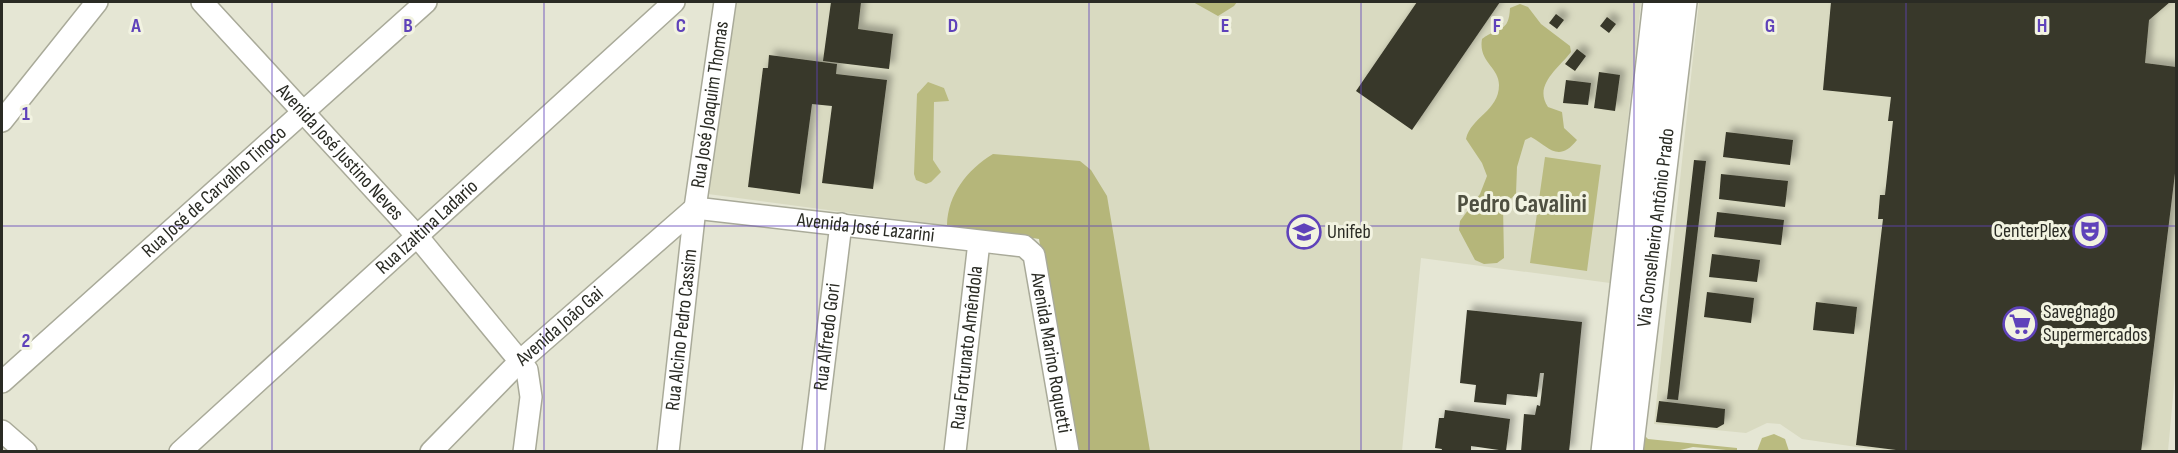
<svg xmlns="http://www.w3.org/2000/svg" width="2178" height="453" viewBox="0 0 2178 453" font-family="'Sofia Sans Condensed',sans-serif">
	<defs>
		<filter id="shadow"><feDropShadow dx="5.5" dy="-5.5" stdDeviation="3" flood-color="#0004"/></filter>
	</defs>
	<rect width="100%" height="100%" fill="#e5e6d4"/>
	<path fill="#d9dac1" d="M 734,2 L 1641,2 L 1610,283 L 1421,258 L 1402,451 L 1076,451 L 1039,238 L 708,194 Z
		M 1699,2 L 2176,2 L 2176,364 L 2168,451 L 1891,452 L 1802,439 L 1780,424 L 1767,423 L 1746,433 L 1654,424 Z"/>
	<path fill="#babb80" d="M 928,82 L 944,88 L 949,101 L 934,102 L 933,160 L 941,172 L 931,182 L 926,184 L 916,180 L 914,174 L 917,94 Z
		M 1545,157 L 1601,165 L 1587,271 L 1530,263 Z
		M 1640,431 L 1648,439 L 1737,448 L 1737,451 L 1693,447 L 1676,451 L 1637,452 Z
		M 1774,434 L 1785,439 L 1789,451 L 1757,451 L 1762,438 Z"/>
	<path fill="#b5b67a" d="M 1193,2 L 1237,2 L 1234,6 L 1218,16 Z
		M 1520,4 L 1528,7 L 1541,24 L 1570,46 L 1571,52 C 1559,68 1533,85 1548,107 L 1562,112 L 1564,128 L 1577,140 C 1558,164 1548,146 1531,137 L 1525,140 L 1517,167 L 1516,194 L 1503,206 L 1504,258 L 1497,263 L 1484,264 L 1475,260 L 1459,230 L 1460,221 L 1480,194 L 1487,176 L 1482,163 L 1466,139 C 1471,117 1499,111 1499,85 C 1499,67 1478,62 1482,39 C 1499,26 1509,33 1510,8 Z
		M 993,154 L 1080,161 L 1091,170 L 1107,196 L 1150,451 L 1076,451 L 1039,239 L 947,225 C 948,194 967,170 993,154 Z"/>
	<path fill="#373729" filter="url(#shadow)" d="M 831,2 L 861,2 L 858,29 L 893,34 L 889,69 L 823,61 Z
		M 1417,2 L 1500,2 L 1412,130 L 1356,91 Z
		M 1831,2 L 2170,2 L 2149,20 L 2145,63 L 2176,67 L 2176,165 L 2141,452 L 1912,452 L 1856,445 L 1883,219 L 1878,219 L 1880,195 L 1885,195 L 1893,121 L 1888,121 L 1891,97 L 1823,90 Z
		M 1556,14 L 1564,20 L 1557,29 L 1549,23 Z
		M 1607,17 L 1616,24 L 1609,33 L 1600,26 Z
		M 1577,49 L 1586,56 L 1575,71 L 1565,64 Z
		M 769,55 L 837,64 L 836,74 L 887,80 L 873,189 L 822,183 L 832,106 L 812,104 L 800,194 L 748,187 L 763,68 L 768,68 Z
		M 1599,72 L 1620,75 L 1615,111 L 1594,108 Z
		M 1566,80 L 1591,83 L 1588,105 L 1563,103 Z
		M 1726,132 L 1793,140 L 1790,165 L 1723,157 Z
		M 1694,160 L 1706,161 L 1678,400 L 1667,399 Z
		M 1721,174 L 1788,181 L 1785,207 L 1719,199 Z
		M 1717,212 L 1784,220 L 1781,245 L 1714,237 Z
		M 1712,254 L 1760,260 L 1757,282 L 1709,277 Z
		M 1707,292 L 1754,298 L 1751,323 L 1704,317 Z
		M 1816,302 L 1857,307 L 1854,334 L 1813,330 Z
		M 1467,310 L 1582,322 L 1569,452 L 1521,452 L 1524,414 L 1535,415 L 1537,405 L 1540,406 L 1544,373 L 1540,373 L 1537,397 L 1507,394 L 1506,405 L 1474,402 L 1476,385 L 1460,383 Z
		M 1659,401 L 1725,409 L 1724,424 L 1717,428 L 1656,422 Z
		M 1445,410 L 1510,419 L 1506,451 L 1471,446 L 1471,452 L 1441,452 L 1442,449 L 1435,448 L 1439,418 L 1444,418 Z"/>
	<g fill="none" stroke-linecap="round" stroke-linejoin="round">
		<defs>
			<g id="minor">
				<path id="s1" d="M 202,2 L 417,236 L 527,370 L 531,397 L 524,452"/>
				<path d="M 2,121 L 97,2"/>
				<path id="s2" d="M 695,208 L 1024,246 L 1034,255 L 1068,452"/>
				<path id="s3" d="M 2,382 L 426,2"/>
				<path d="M 2,431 L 26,452"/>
				<path id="s4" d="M 180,452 L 674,2"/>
				<path id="s5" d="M 431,452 L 520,361 L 695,208"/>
				<path id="s6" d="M 668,452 L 695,208 L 725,2"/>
				<path id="s7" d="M 813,452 L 841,224"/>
				<path id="s8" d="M 955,452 L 979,242"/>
			</g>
			<g id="major">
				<path d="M 1605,452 L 1657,2"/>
				<path id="s9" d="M 1629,452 L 1683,2"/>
			</g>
		</defs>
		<use href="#minor" stroke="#a9aa99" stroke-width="24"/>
		<use href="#major" stroke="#a9aa99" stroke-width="30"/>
		<use href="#minor" stroke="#fff" stroke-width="21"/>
		<use href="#major" stroke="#fff" stroke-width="27"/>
	</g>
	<path fill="none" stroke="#5f42ba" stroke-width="1.5" stroke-opacity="0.55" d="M 272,2 L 272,452M 544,2 L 544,452M 817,2 L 817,452M 1089,2 L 1089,452M 1361,2 L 1361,452M 1634,2 L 1634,452M 1906,2 L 1906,452M 2,226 L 2176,226"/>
	<defs>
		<symbol id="theatre-ring" viewBox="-11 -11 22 22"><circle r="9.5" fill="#f2f3e1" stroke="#5f42ba" stroke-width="1.5"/><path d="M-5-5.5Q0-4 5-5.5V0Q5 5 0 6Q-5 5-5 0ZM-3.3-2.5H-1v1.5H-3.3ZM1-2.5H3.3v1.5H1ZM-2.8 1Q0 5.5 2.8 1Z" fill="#5f42ba"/></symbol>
		<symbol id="university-ring" viewBox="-11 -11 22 22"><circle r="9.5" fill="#f2f3e1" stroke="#5f42ba" stroke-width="1.5"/><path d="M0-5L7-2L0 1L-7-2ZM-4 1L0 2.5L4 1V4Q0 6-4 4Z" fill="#5f42ba"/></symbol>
		<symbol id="supermarket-ring" viewBox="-11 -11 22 22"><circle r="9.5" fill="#f2f3e1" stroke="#5f42ba" stroke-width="1.5"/><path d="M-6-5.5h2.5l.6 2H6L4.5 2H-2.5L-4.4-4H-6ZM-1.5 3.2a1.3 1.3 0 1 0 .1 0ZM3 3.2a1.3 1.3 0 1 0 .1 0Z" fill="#5f42ba"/></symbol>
	</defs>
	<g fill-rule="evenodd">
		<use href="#theatre-ring" x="2071" y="212" width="38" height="38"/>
		<use href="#university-ring" x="1285" y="213" width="38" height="38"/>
		<use href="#supermarket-ring" x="2001" y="305" width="38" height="38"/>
	</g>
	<g text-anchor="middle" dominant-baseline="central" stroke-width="6" stroke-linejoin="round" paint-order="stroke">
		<g font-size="20" fill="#2a2b24" stroke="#f2f3e1">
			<text stroke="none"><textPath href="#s6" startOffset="350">Rua José Joaquim Thomas</textPath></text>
			<text stroke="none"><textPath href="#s1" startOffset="204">Avenida José Justino Neves</textPath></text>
			<text stroke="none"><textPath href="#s3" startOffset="285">Rua José de Carvalho Tinoco</textPath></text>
			<text stroke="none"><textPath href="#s4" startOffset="334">Rua Izaltina Ladario</textPath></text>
			<text stroke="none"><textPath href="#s9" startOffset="226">Via Conselheiro Antônio Prado</textPath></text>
			<text stroke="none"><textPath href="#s2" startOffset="172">Avenida José Lazarini</textPath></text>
			<text stroke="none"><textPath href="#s5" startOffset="180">Avenida João Gai</textPath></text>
			<text stroke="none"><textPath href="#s6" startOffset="123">Rua Alcino Pedro Cassim</textPath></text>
			<text stroke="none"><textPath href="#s7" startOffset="116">Rua Alfredo Gori</textPath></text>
			<text stroke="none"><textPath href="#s8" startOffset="105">Rua Fortunato Amêndola</textPath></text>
			<text stroke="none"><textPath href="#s2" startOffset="444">Avenida Marino Roquetti</textPath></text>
		</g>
		<g font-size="20" fill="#2a2b24" stroke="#f2f3e1" text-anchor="start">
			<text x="2067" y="231" text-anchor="end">CenterPlex</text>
			<text x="1327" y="232">Unifeb</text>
			<text x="2043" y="312">Savegnago<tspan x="2043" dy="23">Supermercados</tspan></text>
		</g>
		<g font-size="26" font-weight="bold" fill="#4f5041" stroke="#f2f3e1">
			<text x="1522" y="204">Pedro Cavalini</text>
		</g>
	</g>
	<g font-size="20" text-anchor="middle" font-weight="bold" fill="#5f42ba" stroke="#f2f3e1" stroke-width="6" stroke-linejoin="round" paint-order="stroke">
		<text x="136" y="32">A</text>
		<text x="408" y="32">B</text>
		<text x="681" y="32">C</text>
		<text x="953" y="32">D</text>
		<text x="1225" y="32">E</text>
		<text x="1497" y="32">F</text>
		<text x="1770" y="32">G</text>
		<text x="2042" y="32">H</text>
		<text x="26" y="120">1</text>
		<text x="26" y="347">2</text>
	</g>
	<rect width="2178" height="453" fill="none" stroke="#2a2b24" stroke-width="6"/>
</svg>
